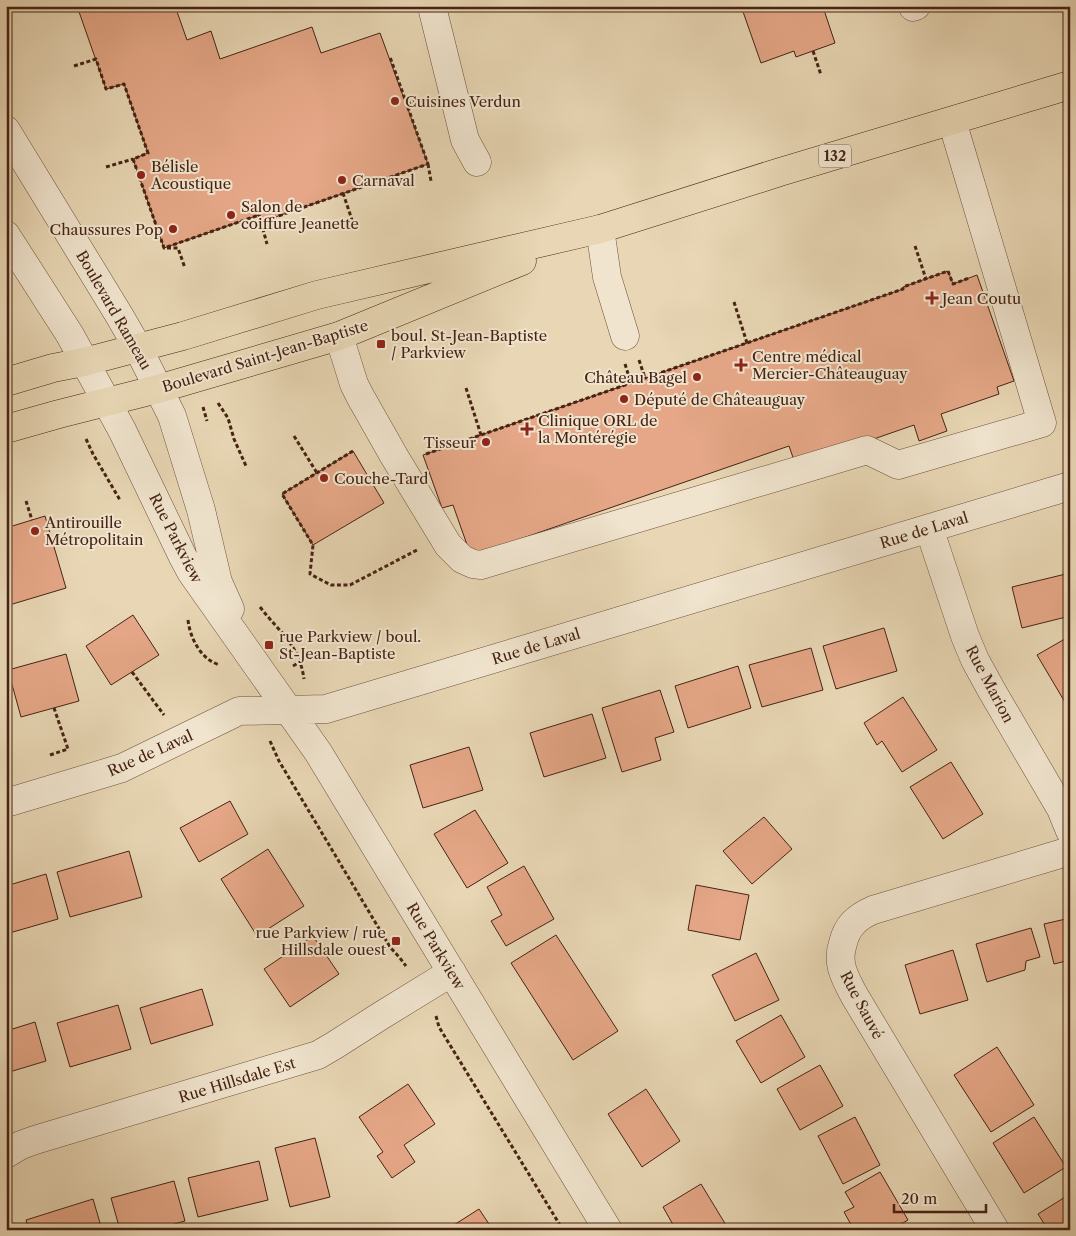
<svg xmlns="http://www.w3.org/2000/svg" width="1076" height="1236" viewBox="0 0 1076 1236" font-family="'Libre Caslon Text',serif">
	<rect width="100%" height="100%" fill="#e8d6b4"/>
	<filter id="stains"><feTurbulence type="fractalNoise" baseFrequency=".004" numOctaves="4"/><feColorMatrix values="0 0 0 0 .2 0 0 0 0 .09 0 0 0 0 .02 0 0 0 .5 -.17"/></filter>
	<radialGradient id="worn" r=".72"><stop offset=".6" stop-color="#630" stop-opacity="0"/><stop offset="1" stop-color="#630" stop-opacity=".3"/></radialGradient>
	<path fill="#e5a787" stroke="#462313" d="M 77,6 L 175,6 L 187,40 L 211,31 L 220,59 L 312,27 L 321,53 L 380,33 L 428,164 L 261,222 L 259,215 L 164,248 L 133,159 L 148,153 L 124,84 L 106,89 Z
		M 741,6 L 828,6 L 829,8 L 824,10 L 835,43 L 796,57 L 794,51 L 761,63 Z
		M 948,271 L 953,284 L 977,275 L 1014,381 L 997,387 L 999,394 L 941,414 L 947,431 L 919,441 L 914,425 L 796,466 L 789,446 L 471,556 L 453,505 L 442,508 L 423,455 L 903,289 L 903,287 Z
		M 353,451 L 384,503 L 313,545 L 282,494 Z
		M 45,516 L 66,588 L 6,606 L 6,528 Z
		M 1070,573 L 1070,616 L 1022,628 L 1012,587 Z
		M 133,615 L 159,655 L 111,685 L 86,646 Z
		M 884,628 L 897,671 L 836,689 L 823,646 Z
		M 1070,636 L 1070,709 L 1069,709 L 1037,655 Z
		M 811,648 L 823,690 L 762,707 L 749,665 Z
		M 66,654 L 79,701 L 21,717 L 8,670 Z
		M 738,666 L 751,708 L 688,728 L 675,686 Z
		M 660,690 L 674,732 L 655,738 L 661,760 L 622,772 L 602,708 Z
		M 903,697 L 937,750 L 902,772 L 882,741 L 877,745 L 864,723 Z
		M 592,714 L 606,758 L 544,777 L 530,733 Z
		M 469,747 L 483,790 L 423,808 L 410,765 Z
		M 951,762 L 983,814 L 943,839 L 910,787 Z
		M 230,801 L 248,834 L 199,862 L 180,828 Z
		M 475,810 L 508,863 L 467,888 L 434,834 Z
		M 764,817 L 792,849 L 752,884 L 723,851 Z
		M 268,849 L 304,906 L 257,936 L 221,879 Z
		M 129,851 L 142,897 L 70,917 L 57,872 Z
		M 524,866 L 554,919 L 506,946 L 491,921 L 502,915 L 487,887 Z
		M 46,874 L 58,919 L 6,934 L 6,886 Z
		M 696,885 L 749,895 L 740,940 L 688,930 Z
		M 1070,918 L 1070,960 L 1054,964 L 1044,924 Z
		M 1031,928 L 1040,957 L 1026,961 L 1025,970 L 987,982 L 976,944 Z
		M 556,935 L 618,1031 L 573,1060 L 511,963 Z
		M 313,936 L 339,974 L 290,1007 L 264,969 Z
		M 953,950 L 968,1000 L 920,1014 L 905,965 Z
		M 756,953 L 779,1000 L 735,1021 L 712,975 Z
		M 202,989 L 213,1025 L 151,1044 L 140,1008 Z
		M 118,1005 L 131,1049 L 70,1067 L 57,1023 Z
		M 781,1015 L 805,1057 L 761,1083 L 736,1041 Z
		M 35,1022 L 46,1061 L 6,1073 L 6,1031 Z
		M 997,1047 L 1034,1105 L 991,1132 L 954,1075 Z
		M 820,1065 L 843,1106 L 800,1130 L 777,1089 Z
		M 408,1084 L 435,1124 L 404,1145 L 415,1162 L 392,1178 L 377,1156 L 383,1152 L 359,1117 Z
		M 646,1089 L 680,1141 L 642,1167 L 608,1114 Z
		M 855,1117 L 880,1165 L 843,1184 L 818,1136 Z
		M 1034,1117 L 1066,1167 L 1024,1193 L 993,1143 Z
		M 315,1138 L 330,1197 L 290,1207 L 275,1148 Z
		M 259,1161 L 268,1200 L 198,1217 L 188,1178 Z
		M 880,1172 L 908,1220 L 891,1230 L 854,1230 L 844,1212 L 854,1207 L 845,1192 Z
		M 174,1181 L 185,1221 L 153,1230 L 120,1230 L 111,1198 Z
		M 701,1184 L 729,1230 L 676,1230 L 663,1207 Z
		M 1070,1194 L 1070,1230 L 1048,1230 L 1038,1214 Z
		M 93,1199 L 102,1230 L 29,1230 L 26,1220 Z
		M 479,1209 L 493,1230 L 446,1230 Z"/>
	<g fill="none" stroke-linecap="round" stroke-linejoin="round">
		<defs>
			<path id="minor" d="M 913,7 L 916,6
				M 433,11 L 465,140 L 477,162
				M 6,130 L 119,315 L 138,348 L 172,416 L 201,510 L 218,582 L 230,609
				M 600,229 L 607,277 L 625,336
				M 6,235 L 70,335 L 122,430 L 183,557 L 191,572 L 318,752 L 608,1230
				M 339,336 L 354,384 L 360,396 L 394,456 L 448,545 L 462,559 L 473,564 L 481,565 L 867,450 L 898,465 L 1042,423 L 952,121
				M 929,528 L 965,636 L 975,660 L 992,691 L 1061,809 L 1070,831
				M 6,803 L 122,768 L 239,711 L 326,709 L 1070,486
				M 6,1154 L 21,1145 L 35,1140 L 318,1055 L 335,1045 L 382,1015 L 452,972
				M 995,1230 L 854,995 C 849,985 842,974 841,963 C 840,957 841,949 843,943 C 847,926 857,917 873,910 L 1070,851"/>
			<path id="highway" d="M 6,382 L 53,368 L 84,362 L 183,336 L 317,295 L 600,229 L 780,172 L 1070,85
				M 6,429 L 59,414 L 158,389 L 339,336 L 522,261"/>
		</defs>
		<use href="#minor" stroke="#6e503b" stroke-width="29"/>
		<use href="#highway" stroke="#462313" stroke-width="29"/>
		<path stroke="#462313" stroke-width="3" stroke-dasharray="4 2.5" stroke-linecap="butt" d="M 813,51 L 821,75
			M 74,66 L 96,59 L 106,89 L 124,84 L 148,153 L 133,159 L 164,248 L 259,215 L 261,222 L 428,164 L 390,57
			M 407,104 L 425,98
			M 428,164 L 431,181
			M 106,167 L 133,159
			M 343,193 L 352,220
			M 261,222 L 267,244
			M 915,246 L 926,279
			M 167,248 L 178,248 L 185,268
			M 734,302 L 747,343
			M 639,360 L 645,378
			M 625,364 L 631,383 L 903,289 L 903,287 L 948,271 L 953,284 L 969,278
			M 466,388 L 481,435
			M 218,403 L 228,418 L 234,439 L 246,466
			M 203,407 L 207,421
			M 294,436 L 317,473
			M 86,439 L 93,454 L 120,500
			M 353,451 L 282,494 L 313,545 L 310,574 L 331,585 L 350,585 L 417,550
			M 426,454 L 631,383
			M 26,501 L 32,520
			M 260,607 C 280,633 299,644 304,679
			M 188,620 C 190,638 201,660 220,665
			M 293,666 L 300,662
			M 132,672 L 164,715
			M 270,741 L 279,761 L 390,947 L 400,958 L 406,966
			M 50,755 L 68,749 L 54,708
			M 436,1016 L 439,1027 L 563,1230"/>
		<use href="#minor" stroke="#f0e4ce" stroke-width="28"/>
		<use href="#highway" stroke="#e8d6b4" stroke-width="28"/>
	</g>
	<g fill="#8f2418" stroke="#f0e4ce" stroke-width="2">
		<circle cx="395" cy="101" r="5"/>
		<circle cx="141" cy="175" r="5"/>
		<circle cx="342" cy="180" r="5"/>
		<circle cx="231" cy="215" r="5"/>
		<circle cx="173" cy="229" r="5"/>
		<path d="M929.5 290.5h5v5h5v5h-5v5h-5v-5h-5v-5h5z"/>
		<rect x="376" y="339" width="10" height="10" rx="2.5"/>
		<path d="M738.5 357.5h5v5h5v5h-5v5h-5v-5h-5v-5h5z"/>
		<circle cx="697" cy="377" r="5"/>
		<circle cx="624" cy="399" r="5"/>
		<path d="M524.5 421.5h5v5h5v5h-5v5h-5v-5h-5v-5h5z"/>
		<circle cx="486" cy="442" r="5"/>
		<circle cx="324" cy="478" r="5"/>
		<circle cx="35" cy="531" r="5"/>
		<rect x="264" y="640" width="10" height="10" rx="2.5"/>
		<rect x="391" y="936" width="10" height="10" rx="2.5"/>
	</g>
	<g text-anchor="middle" dominant-baseline="central" stroke-width="4" stroke-linejoin="round" paint-order="stroke">
		<rect fill="#f0e4ce" stroke="#795d4b" stroke-width="1" x="819" y="144.5" width="32" height="23" rx="4"/>
		<g font-size="14" font-weight="bold" fill="#462313">
			<text x="835" y="156">132</text>
		</g>
		<g font-size="15" fill="#462313" stroke="#f0e4ce" text-anchor="start">
			<text x="405" y="101">Cuisines Verdun</text>
			<text x="151" y="166">Bélisle<tspan x="151" dy="17">Acoustique</tspan></text>
			<text x="352" y="180">Carnaval</text>
			<text x="241" y="206">Salon de<tspan x="241" dy="17">coiffure Jeanette</tspan></text>
			<text x="163" y="229" text-anchor="end">Chaussures Pop</text>
			<text x="942" y="298">Jean Coutu</text>
			<text x="391" y="335">boul. St-Jean-Baptiste<tspan x="391" dy="17">/ Parkview</tspan></text>
			<text x="752" y="356">Centre médical<tspan x="752" dy="17">Mercier-Châteauguay</tspan></text>
			<text x="687" y="377" text-anchor="end">Château Bagel</text>
			<text x="634" y="399">Député de Châteauguay</text>
			<text x="538" y="420">Clinique ORL de<tspan x="538" dy="17">la Montérégie</tspan></text>
			<text x="476" y="442" text-anchor="end">Tisseur</text>
			<text x="334" y="478">Couche-Tard</text>
			<text x="45" y="522">Antirouille<tspan x="45" dy="17">Métropolitain</tspan></text>
			<text x="279" y="636">rue Parkview / boul.<tspan x="279" dy="17">St-Jean-Baptiste</tspan></text>
			<text x="386" y="932" text-anchor="end">rue Parkview / rue<tspan x="386" dy="17">Hillsdale ouest</tspan></text>
		</g>
		<g font-size="15" fill="#462313" stroke="#f0e4ce">
			<text transform="translate(114 310) rotate(60)">Boulevard Rameau</text>
			<text transform="translate(265 356) rotate(-17)">Boulevard Saint-Jean-Baptiste</text>
			<text transform="translate(924 530) rotate(-17)">Rue de Laval</text>
			<text transform="translate(176 538) rotate(63)">Rue Parkview</text>
			<text transform="translate(536 646) rotate(-17)">Rue de Laval</text>
			<text transform="translate(990 684) rotate(62)">Rue Marion</text>
			<text transform="translate(150 753) rotate(-24)">Rue de Laval</text>
			<text transform="translate(436 946) rotate(59)">Rue Parkview</text>
			<text transform="translate(862 1005) rotate(62)">Rue Sauvé</text>
			<text transform="translate(237 1080) rotate(-17)">Rue Hillsdale Est</text>
		</g>
	</g>
	<rect width="1076" height="1236" fill="none" stroke="#e8d6b4" stroke-width="25"/>
	<rect x="8" y="8" width="1061" height="1221" fill="none" stroke="#462313" stroke-width="2.5"/>
	<rect x="12" y="12" width="1051" height="1211" fill="none" stroke="#462313"/>
	<path d="M894 1204v8h92v-8" fill="none" stroke="#462313" stroke-width="2.5"/>
	<text x="901" y="1204" font-size="15" fill="#462313" stroke="#f0e4ce" stroke-width="4" paint-order="stroke">20 m</text>
	<rect width="100%" height="100%" filter="url(#stains)"/>
	<rect width="100%" height="100%" fill="url(#worn)"/>
</svg>
